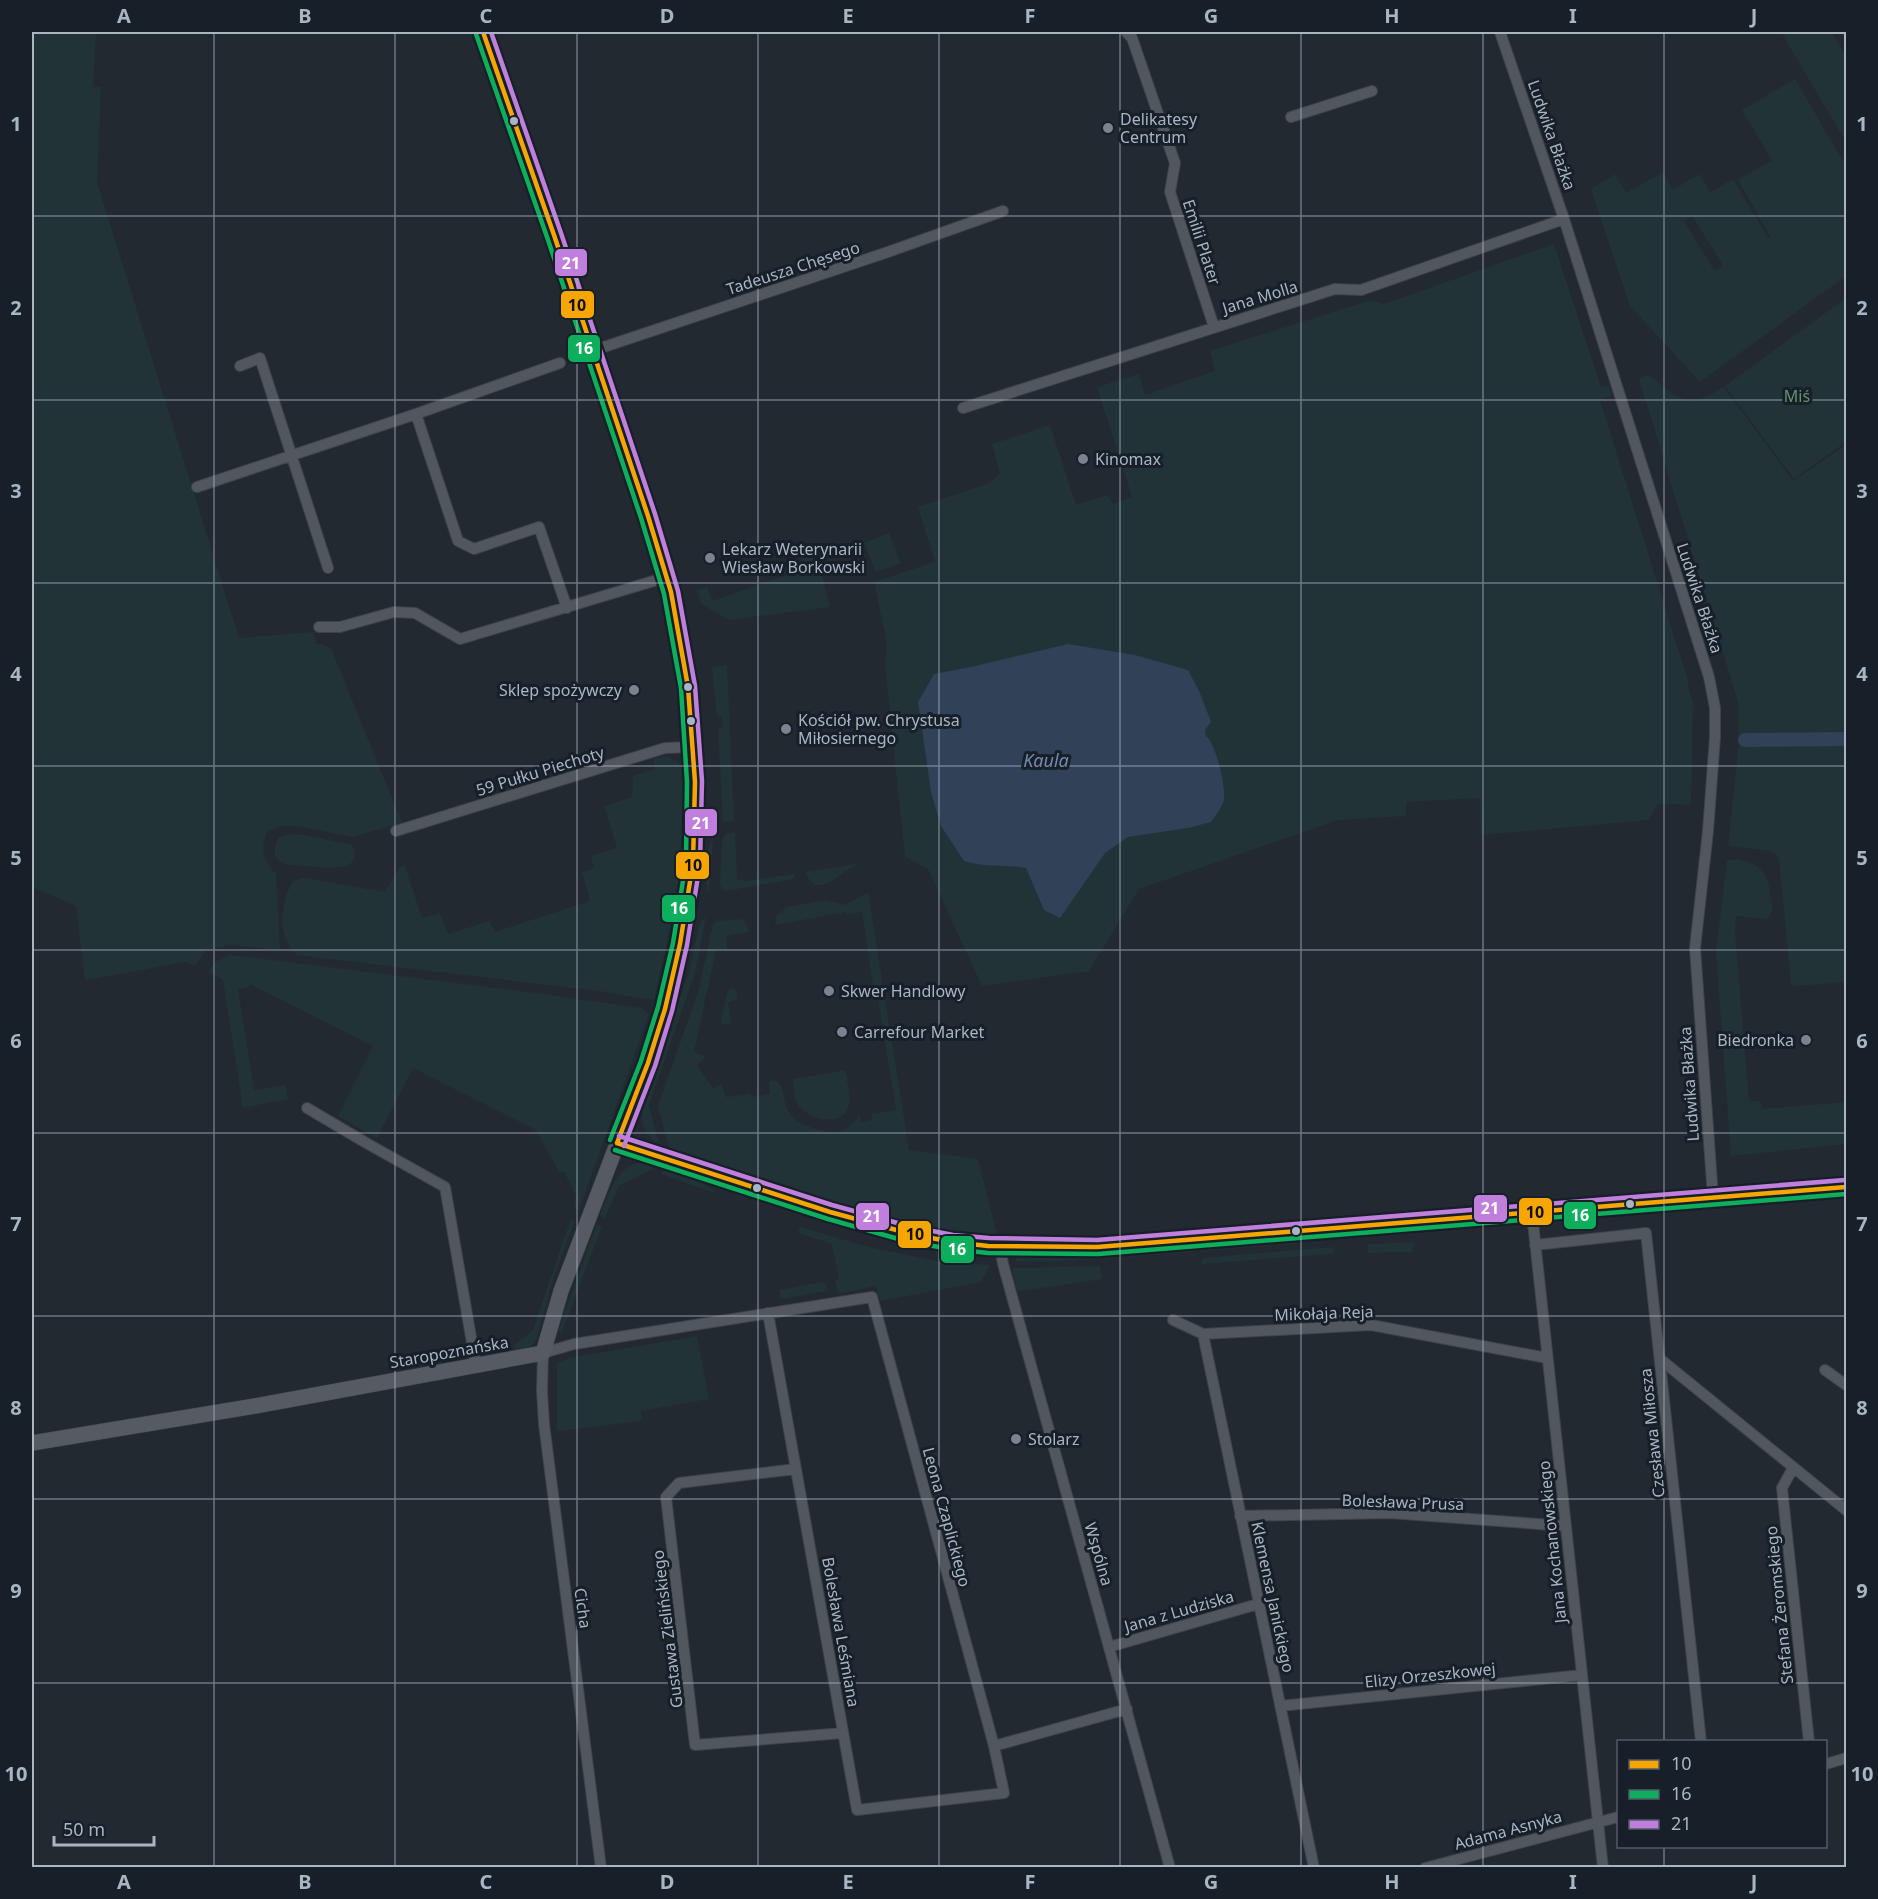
<svg xmlns="http://www.w3.org/2000/svg" width="1878" height="1899" viewBox="0 0 1878 1899" font-family="'Noto Sans',sans-serif">
	<rect width="100%" height="100%" fill="#232930"/>
	<path fill="#213336" fill-rule="evenodd" d="M 32,32 L 96,32 L 93,87 L 101,87 L 97,182 L 239,638 L 314,632 L 316,644 L 322,644 L 331,648 L 402,823 L 352,837 L 296,826 L 280,826 L 267,832 C 260,849 263,860 276,874 L 280,950 L 231,945 L 206,950 L 195,966 L 186,962 L 85,980 L 76,906 L 32,887 Z
		M 1781,32 L 1832,32 L 1846,56 L 1846,142 Z
		M 1795,79 L 1846,166 L 1846,276 L 1700,382 L 1630,306 L 1591,189 L 1615,174 L 1626,193 L 1663,172 L 1673,190 L 1699,174 L 1710,192 L 1733,179 L 1768,238 L 1771,238 L 1738,180 L 1772,160 L 1742,110 ZM 1692,216 L 1723,265 L 1723,266 L 1714,270 L 1684,221 Z
		M 1554,244 L 1601,387 L 1609,385 L 1612,396 L 1600,400 L 1685,671 L 1693,705 L 1691,805 L 1658,804 L 1648,820 L 1481,835 L 1480,798 L 1406,802 L 1406,816 L 1338,820 L 1139,889 L 1089,971 L 982,986 L 928,869 L 905,857 L 885,665 L 887,644 L 874,582 L 935,562 L 918,507 L 989,483 L 1000,473 L 992,444 L 1050,425 L 1076,505 L 1107,495 L 1113,504 L 1132,497 L 1097,387 L 1139,374 L 1145,395 L 1215,371 L 1210,351 L 1371,300 L 1384,304 Z
		M 1846,298 L 1846,442 L 1794,479 L 1725,386 Z
		M 1649,375 C 1680,399 1686,412 1724,387 L 1793,481 L 1846,445 L 1846,982 L 1795,986 L 1791,984 L 1779,859 L 1777,855 L 1771,851 L 1728,846 L 1739,741 L 1738,702 L 1639,379 L 1641,377 Z
		M 889,533 L 901,563 L 876,572 L 864,543 Z
		M 815,548 L 830,607 L 729,620 L 701,604 L 697,590 L 707,587 L 712,601 L 804,569 L 800,554 Z
		M 727,665 L 734,821 L 723,822 L 718,729 L 723,728 L 722,717 L 717,717 L 712,667 Z
		M 667,756 L 678,762 L 684,771 L 680,869 L 671,923 L 654,1000 L 599,991 L 297,955 C 277,939 280,902 293,881 L 304,878 L 385,892 L 400,867 L 405,866 L 422,918 L 440,913 L 448,934 L 489,921 L 495,932 L 590,901 L 582,872 L 594,868 L 591,856 L 617,848 L 604,806 L 632,797 L 633,776 L 655,769 L 653,759 Z
		M 735,832 L 737,879 L 745,881 L 794,874 L 794,879 L 726,891 L 722,889 L 720,884 L 722,841 L 725,834 Z
		M 289,834 L 304,835 L 352,845 C 366,875 322,867 306,866 C 299,865 288,866 282,863 C 280,861 278,859 275,856 L 275,846 L 278,838 Z
		M 713,837 L 709,894 C 703,880 705,849 713,837 Z
		M 1737,859 C 1762,865 1768,873 1771,898 C 1772,907 1774,913 1766,919 L 1736,916 L 1735,932 L 1749,1101 L 1760,1101 L 1763,1109 L 1846,1102 L 1846,1144 L 1731,1156 L 1716,952 L 1727,860 Z
		M 862,863 C 859,864 856,865 854,866 C 839,873 815,902 806,872 Z
		M 868,892 L 909,1150 L 978,1159 L 998,1239 L 927,1233 L 889,1222 L 669,1148 L 658,1106 L 699,989 L 713,924 L 717,921 L 741,919 L 747,924 L 749,932 L 726,936 L 727,950 L 716,950 L 694,1052 L 704,1055 L 704,1059 L 697,1065 L 713,1089 L 722,1084 L 726,1097 L 750,1094 L 751,1097 L 770,1094 L 769,1081 L 775,1080 C 787,1087 782,1104 790,1114 C 795,1121 802,1124 810,1127 C 832,1135 847,1136 860,1114 L 861,1122 L 872,1120 L 871,1114 L 896,1110 L 876,985 L 873,985 L 862,912 L 847,915 L 846,912 L 775,925 L 776,916 L 787,907 L 825,900 L 845,905 Z
		M 706,916 L 695,973 L 649,1105 L 659,1144 C 645,1135 640,1125 642,1109 L 689,972 L 699,925 Z
		M 231,955 L 513,990 L 641,1008 L 649,1014 L 579,1210 L 573,1207 L 576,1195 L 564,1172 L 559,1172 L 536,1130 L 413,1068 L 377,1138 L 338,1116 L 373,1046 L 250,984 L 248,987 L 238,989 L 254,1090 L 286,1085 L 288,1099 L 243,1108 L 223,980 L 208,972 L 215,962 Z
		M 734,988 L 736,991 L 738,999 L 728,1002 L 731,1023 L 722,1025 L 721,1020 L 728,990 Z
		M 845,1070 C 847,1081 852,1098 848,1108 C 841,1127 808,1119 799,1106 C 794,1099 794,1087 793,1079 Z
		M 642,1162 L 653,1165 L 653,1169 L 619,1186 L 605,1218 L 600,1216 C 609,1194 615,1166 642,1162 Z
		M 663,1168 L 698,1180 L 716,1192 L 715,1193 L 661,1174 Z
		M 575,1220 L 553,1280 L 536,1340 L 531,1346 L 515,1352 L 514,1345 L 533,1330 L 570,1221 Z
		M 597,1224 L 602,1226 L 561,1335 L 559,1331 L 562,1320 Z
		M 800,1227 L 865,1246 L 941,1262 L 990,1265 L 981,1282 L 880,1301 L 876,1286 L 838,1294 L 835,1280 L 839,1279 L 832,1244 L 798,1233 Z
		M 1291,1239 L 1297,1244 L 1198,1251 L 1199,1246 Z
		M 1414,1242 L 1412,1252 L 1368,1253 L 1368,1244 Z
		M 1195,1246 L 1194,1252 L 1127,1257 L 1127,1252 Z
		M 1333,1247 L 1333,1254 L 1330,1254 L 1202,1264 L 1202,1258 Z
		M 1116,1252 L 1117,1258 L 1040,1262 L 1015,1261 L 1020,1256 L 1073,1255 Z
		M 1100,1266 L 1102,1279 L 1020,1291 L 1017,1290 L 1013,1275 L 1013,1268 Z
		M 825,1282 L 828,1291 L 781,1299 L 779,1290 Z
		M 697,1336 L 709,1399 L 641,1411 L 642,1421 L 557,1431 L 557,1363 L 570,1358 Z"/>
	<path fill="#304158" d="M 1068,644 L 1135,655 L 1188,670 L 1200,693 L 1211,722 L 1205,730 L 1206,736 C 1216,743 1226,788 1224,800 C 1222,807 1215,816 1211,822 L 1188,828 L 1128,837 L 1105,853 L 1060,918 L 1044,910 L 1026,868 C 1004,864 986,868 964,861 L 941,826 L 931,792 L 925,750 L 918,702 L 934,674 L 971,667 Z"/>
	<g fill="none" stroke-linecap="round" stroke-linejoin="round">
		<path stroke="#304158" stroke-width="14" d="M 1745,740 L 1846,739"/>
		<defs>
			<path id="street" d="M 1126,32 L 1132,38 L 1175,163 L 1170,192 L 1214,327
				M 1500,32 L 1564,219 L 1709,677 L 1715,708 L 1715,737 L 1708,831 L 1695,948 L 1713,1197
				M 1291,117 L 1372,91
				M 592,351 L 888,252 L 1003,211
				M 240,366 L 260,358 L 328,568
				M 963,408 L 1335,289 L 1361,290 L 1564,219
				M 416,414 L 560,363
				M 197,487 L 416,414 L 458,541 L 474,549 L 539,527 L 567,608
				M 319,627 L 340,627 L 394,612 L 415,613 L 460,639 L 667,577
				M 396,831 L 665,748 L 693,747
				M 307,1108 L 368,1144 L 445,1187 L 476,1366
				M 1532,1213 L 1603,1868
				M 1535,1245 L 1646,1233 L 1701,1742
				M 1000,1247 L 1003,1264 L 1170,1868
				M 768,1313 L 857,1810 L 1004,1793 L 994,1746
				M 1173,1320 L 1203,1334 L 1371,1325 L 1547,1358
				M 1203,1334 L 1314,1868
				M 1660,1359 L 1846,1510
				M 1825,1370 L 1846,1385
				M 1793,1468 L 1782,1488 L 1809,1742
				M 796,1469 L 679,1483 L 666,1497 L 695,1745 L 843,1733
				M 1240,1516 L 1390,1513 L 1566,1526
				M 1109,1647 L 1258,1604
				M 1280,1706 L 1582,1675
				M 1826,1764 L 1846,1758
				M 601,1868 L 544,1424 L 542,1391 L 543,1353 L 574,1344 L 872,1297 L 994,1746 L 1127,1709
				M 1425,1868 L 1618,1817"/>
			<path id="secondary" d="M 617,1143 C 674,1163 732,1181 790,1199 C 843,1216 896,1234 952,1242 C 1000,1249 1049,1248 1097,1247 L 1846,1187
				M 32,1443 L 255,1406 L 543,1353 L 561,1291 L 648,1063 L 673,982 L 693,863 L 695,782 L 688,687 L 671,592 L 648,516 L 554,235 L 483,32"/>
		</defs>
		<use href="#street" stroke="#3f4349" stroke-width="12"/>
		<use href="#secondary" stroke="#3f4349" stroke-width="16"/>
		<use href="#street" stroke="#52575e" stroke-width="10"/>
		<use href="#secondary" stroke="#565b63" stroke-width="15"/>
		<defs>
			<path id="bus-1" d="M 483,32 L 554,235 L 648,516 L 671,592 L 688,687 L 695,782 L 693,863 L 680,944 L 665,1009 L 648,1063 L 617,1143
				M 617,1143 L 830,1212 L 911,1234 L 952,1242 L 988,1246 L 1097,1247 L 1846,1187"/>
			<path id="bus-2" d="M 476,34 L 547,237 L 641,518 L 664,594 L 681,688 L 687,782 L 686,862 L 673,943 L 658,1007 L 641,1061 L 610,1140
				M 615,1150 L 828,1219 L 909,1242 L 951,1249 L 988,1253 L 1098,1254 L 1846,1194"/>
			<path id="bus-3" d="M 491,32 L 561,233 L 655,514 L 678,591 L 695,686 L 702,781 L 700,864 L 687,945 L 672,1011 L 655,1066 L 624,1146
				M 619,1136 L 832,1205 L 912,1227 L 953,1235 L 989,1238 L 1097,1240 L 1845,1180"/>
		</defs>
		<use href="#bus-1" stroke="#171f29" stroke-width="9"/>
		<use href="#bus-2" stroke="#171f29" stroke-width="9"/>
		<use href="#bus-3" stroke="#171f29" stroke-width="9"/>
		<use href="#bus-1" stroke="#f7a600" stroke-width="4.5"/>
		<use href="#bus-2" stroke="#0daf5c" stroke-width="4.5"/>
		<use href="#bus-3" stroke="#c07fdc" stroke-width="4.5"/>
	</g>
	<path fill="none" stroke="#abb4c3" stroke-width="1.5" stroke-opacity="0.55" d="M 214,32 L 214,1868M 395,32 L 395,1868M 577,32 L 577,1868M 758,32 L 758,1868M 939,32 L 939,1868M 1120,32 L 1120,1868M 1301,32 L 1301,1868M 1483,32 L 1483,1868M 1664,32 L 1664,1742M 32,216 L 1846,216M 32,400 L 1846,400M 32,583 L 1846,583M 32,766 L 1846,766M 32,950 L 1846,950M 32,1133 L 1846,1133M 32,1316 L 1846,1316M 32,1499 L 1846,1499M 32,1683 L 1846,1683M 1664,1846 L 1664,1868"/>
	<g fill="#abb4c3" stroke="#171f29" stroke-width="2">
		<circle cx="514" cy="121" r="5"/>
		<circle cx="688" cy="687" r="5"/>
		<circle cx="691" cy="721" r="5"/>
		<circle cx="757" cy="1188" r="5"/>
		<circle cx="1630" cy="1204" r="5"/>
		<circle cx="1296" cy="1231" r="5"/>
	</g>
	<g fill="#7b8390" stroke="#171f29" stroke-width="2">
		<circle cx="1108" cy="128" r="6"/>
		<circle cx="1083" cy="459" r="6"/>
		<circle cx="710" cy="558" r="6"/>
		<circle cx="634" cy="690" r="6"/>
		<circle cx="786" cy="729" r="6"/>
		<circle cx="829" cy="991" r="6"/>
		<circle cx="842" cy="1032" r="6"/>
		<circle cx="1806" cy="1040" r="6"/>
		<circle cx="1016" cy="1439" r="6"/>
	</g>
	<g text-anchor="middle" dominant-baseline="central" stroke-width="6" stroke-linejoin="round" paint-order="stroke">
		<g font-size="16" fill="#abb4c3" stroke="#171f29" text-anchor="start">
			<text x="1120" y="119">Delikatesy<tspan x="1120" dy="18">Centrum</tspan></text>
			<text x="1095" y="459">Kinomax</text>
			<text x="722" y="549">Lekarz Weterynarii<tspan x="722" dy="18">Wiesław Borkowski</tspan></text>
			<text x="622" y="690" text-anchor="end">Sklep spożywczy</text>
			<text x="798" y="720">Kościół pw. Chrystusa<tspan x="798" dy="18">Miłosiernego</tspan></text>
			<text x="841" y="991">Skwer Handlowy</text>
			<text x="854" y="1032">Carrefour Market</text>
			<text x="1794" y="1040" text-anchor="end">Biedronka</text>
			<text x="1028" y="1439">Stolarz</text>
		</g>
		<g font-size="16" fill="#abb4c3" stroke="#171f29">
			<text transform="translate(1552 135) rotate(71)">Ludwika Błażka</text>
			<text transform="translate(1202 242) rotate(72)">Emilii Plater</text>
			<text transform="translate(793 268) rotate(-18)">Tadeusza Chęsego</text>
			<text transform="translate(1260 297) rotate(-17)">Jana Molla</text>
			<text transform="translate(1700 598) rotate(72)">Ludwika Błażka</text>
			<text transform="translate(540 771) rotate(-17)">59 Pułku Piechoty</text>
			<text transform="translate(1689 1084) rotate(-94)">Ludwika Błażka</text>
			<text transform="translate(1324 1313) rotate(-2)">Mikołaja Reja</text>
			<text transform="translate(449 1352) rotate(-10)">Staropoznańska</text>
			<text transform="translate(1652 1433) rotate(-96)">Czesława Miłosza</text>
			<text transform="translate(1403 1502) rotate(2)">Bolesława Prusa</text>
			<text transform="translate(947 1517) rotate(75)">Leona Czaplickiego</text>
			<text transform="translate(1552 1542) rotate(-96)">Jana Kochanowskiego</text>
			<text transform="translate(1099 1554) rotate(74)">Wspólna</text>
			<text transform="translate(1273 1597) rotate(78)">Klemensa Janickiego</text>
			<text transform="translate(1779 1605) rotate(-96)">Stefana Żeromskiego</text>
			<text transform="translate(583 1608) rotate(82)">Cicha</text>
			<text transform="translate(1179 1611) rotate(-16)">Jana z Ludziska</text>
			<text transform="translate(667 1629) rotate(-97)">Gustawa Zielińskiego</text>
			<text transform="translate(841 1632) rotate(80)">Bolesława Leśmiana</text>
			<text transform="translate(1430 1675) rotate(-6)">Elizy Orzeszkowej</text>
			<text transform="translate(1508 1830) rotate(-15)">Adama Asnyka</text>
		</g>
		<g font-size="16" fill="#63926e" stroke="#171f29">
			<text x="1797" y="396">Miś</text>
		</g>
		<g font-size="18" font-style="italic" fill="#738bac" stroke="#171f29">
			<text x="1046" y="760">Kaula</text>
		</g>
	</g>
	<g stroke="#171f29" stroke-width="2">
		<rect x="554" y="248" width="34" height="29" rx="6" fill="#c07fdc"/>
		<rect x="560" y="290" width="35" height="29" rx="6" fill="#f7a600"/>
		<rect x="567" y="334" width="34" height="29" rx="6" fill="#0daf5c"/>
		<rect x="684" y="808" width="34" height="29" rx="6" fill="#c07fdc"/>
		<rect x="675" y="851" width="35" height="29" rx="6" fill="#f7a600"/>
		<rect x="661" y="894" width="35" height="29" rx="6" fill="#0daf5c"/>
		<rect x="1473" y="1194" width="35" height="29" rx="6" fill="#c07fdc"/>
		<rect x="1518" y="1197" width="35" height="29" rx="6" fill="#f7a600"/>
		<rect x="1563" y="1201" width="34" height="29" rx="6" fill="#0daf5c"/>
		<rect x="855" y="1202" width="35" height="29" rx="6" fill="#c07fdc"/>
		<rect x="897" y="1220" width="35" height="29" rx="6" fill="#f7a600"/>
		<rect x="940" y="1235" width="35" height="29" rx="6" fill="#0daf5c"/>
	</g>
	<g font-size="16" text-anchor="middle" font-weight="bold" fill="#fff">
		<text x="571" y="269">21</text>
		<text x="584" y="354">16</text>
		<text x="701" y="829">21</text>
		<text x="679" y="914">16</text>
		<text x="1490" y="1214">21</text>
		<text x="1580" y="1221">16</text>
		<text x="872" y="1222">21</text>
		<text x="957" y="1255">16</text>
	</g>
	<g font-size="16" text-anchor="middle" font-weight="bold" fill="#111">
		<text x="577" y="311">10</text>
		<text x="693" y="871">10</text>
		<text x="1535" y="1218">10</text>
		<text x="915" y="1240">10</text>
	</g>
	<rect width="1878" height="1899" fill="none" stroke="#171f29" stroke-width="66"/>
	<rect x="1617" y="1740" width="210" height="108" fill="#171f29" stroke="#525b67" stroke-width="1.5"/>
	<rect x="1629" y="1760" width="30" height="9" fill="#f7a600" stroke="#525b67" stroke-width="1.5"/>
	<text x="1671" y="1770" font-size="18" fill="#abb4c3">10</text>
	<rect x="1629" y="1790" width="30" height="9" fill="#0daf5c" stroke="#525b67" stroke-width="1.5"/>
	<text x="1671" y="1800" font-size="18" fill="#abb4c3">16</text>
	<rect x="1629" y="1820" width="30" height="9" fill="#c07fdc" stroke="#525b67" stroke-width="1.5"/>
	<text x="1671" y="1830" font-size="18" fill="#abb4c3">21</text>
	<path d="M54 1836v9h100v-9" fill="none" stroke="#abb4c3" stroke-width="3"/>
	<text x="63" y="1836" font-size="18" fill="#abb4c3" stroke="#171f29" stroke-width="4.5" paint-order="stroke">50 m</text>
	<rect x="33" y="33" width="1812" height="1833" fill="none" stroke="#abb4c3" stroke-width="2"/>
	<g font-size="20" text-anchor="middle" font-weight="bold" fill="#abb4c3">
		<text x="124" y="23">A</text>
		<text x="305" y="23">B</text>
		<text x="486" y="23">C</text>
		<text x="667" y="23">D</text>
		<text x="848" y="23">E</text>
		<text x="1030" y="23">F</text>
		<text x="1211" y="23">G</text>
		<text x="1392" y="23">H</text>
		<text x="1573" y="23">I</text>
		<text x="1754" y="23">J</text>
		<text x="16" y="131">1</text>
		<text x="1862" y="131">1</text>
		<text x="16" y="315">2</text>
		<text x="1862" y="315">2</text>
		<text x="16" y="498">3</text>
		<text x="1862" y="498">3</text>
		<text x="16" y="681">4</text>
		<text x="1862" y="681">4</text>
		<text x="16" y="865">5</text>
		<text x="1862" y="865">5</text>
		<text x="16" y="1048">6</text>
		<text x="1862" y="1048">6</text>
		<text x="16" y="1231">7</text>
		<text x="1862" y="1231">7</text>
		<text x="16" y="1415">8</text>
		<text x="1862" y="1415">8</text>
		<text x="16" y="1598">9</text>
		<text x="1862" y="1598">9</text>
		<text x="16" y="1781">10</text>
		<text x="1862" y="1781">10</text>
		<text x="124" y="1889">A</text>
		<text x="305" y="1889">B</text>
		<text x="486" y="1889">C</text>
		<text x="667" y="1889">D</text>
		<text x="848" y="1889">E</text>
		<text x="1030" y="1889">F</text>
		<text x="1211" y="1889">G</text>
		<text x="1392" y="1889">H</text>
		<text x="1573" y="1889">I</text>
		<text x="1754" y="1889">J</text>
	</g>
</svg>
